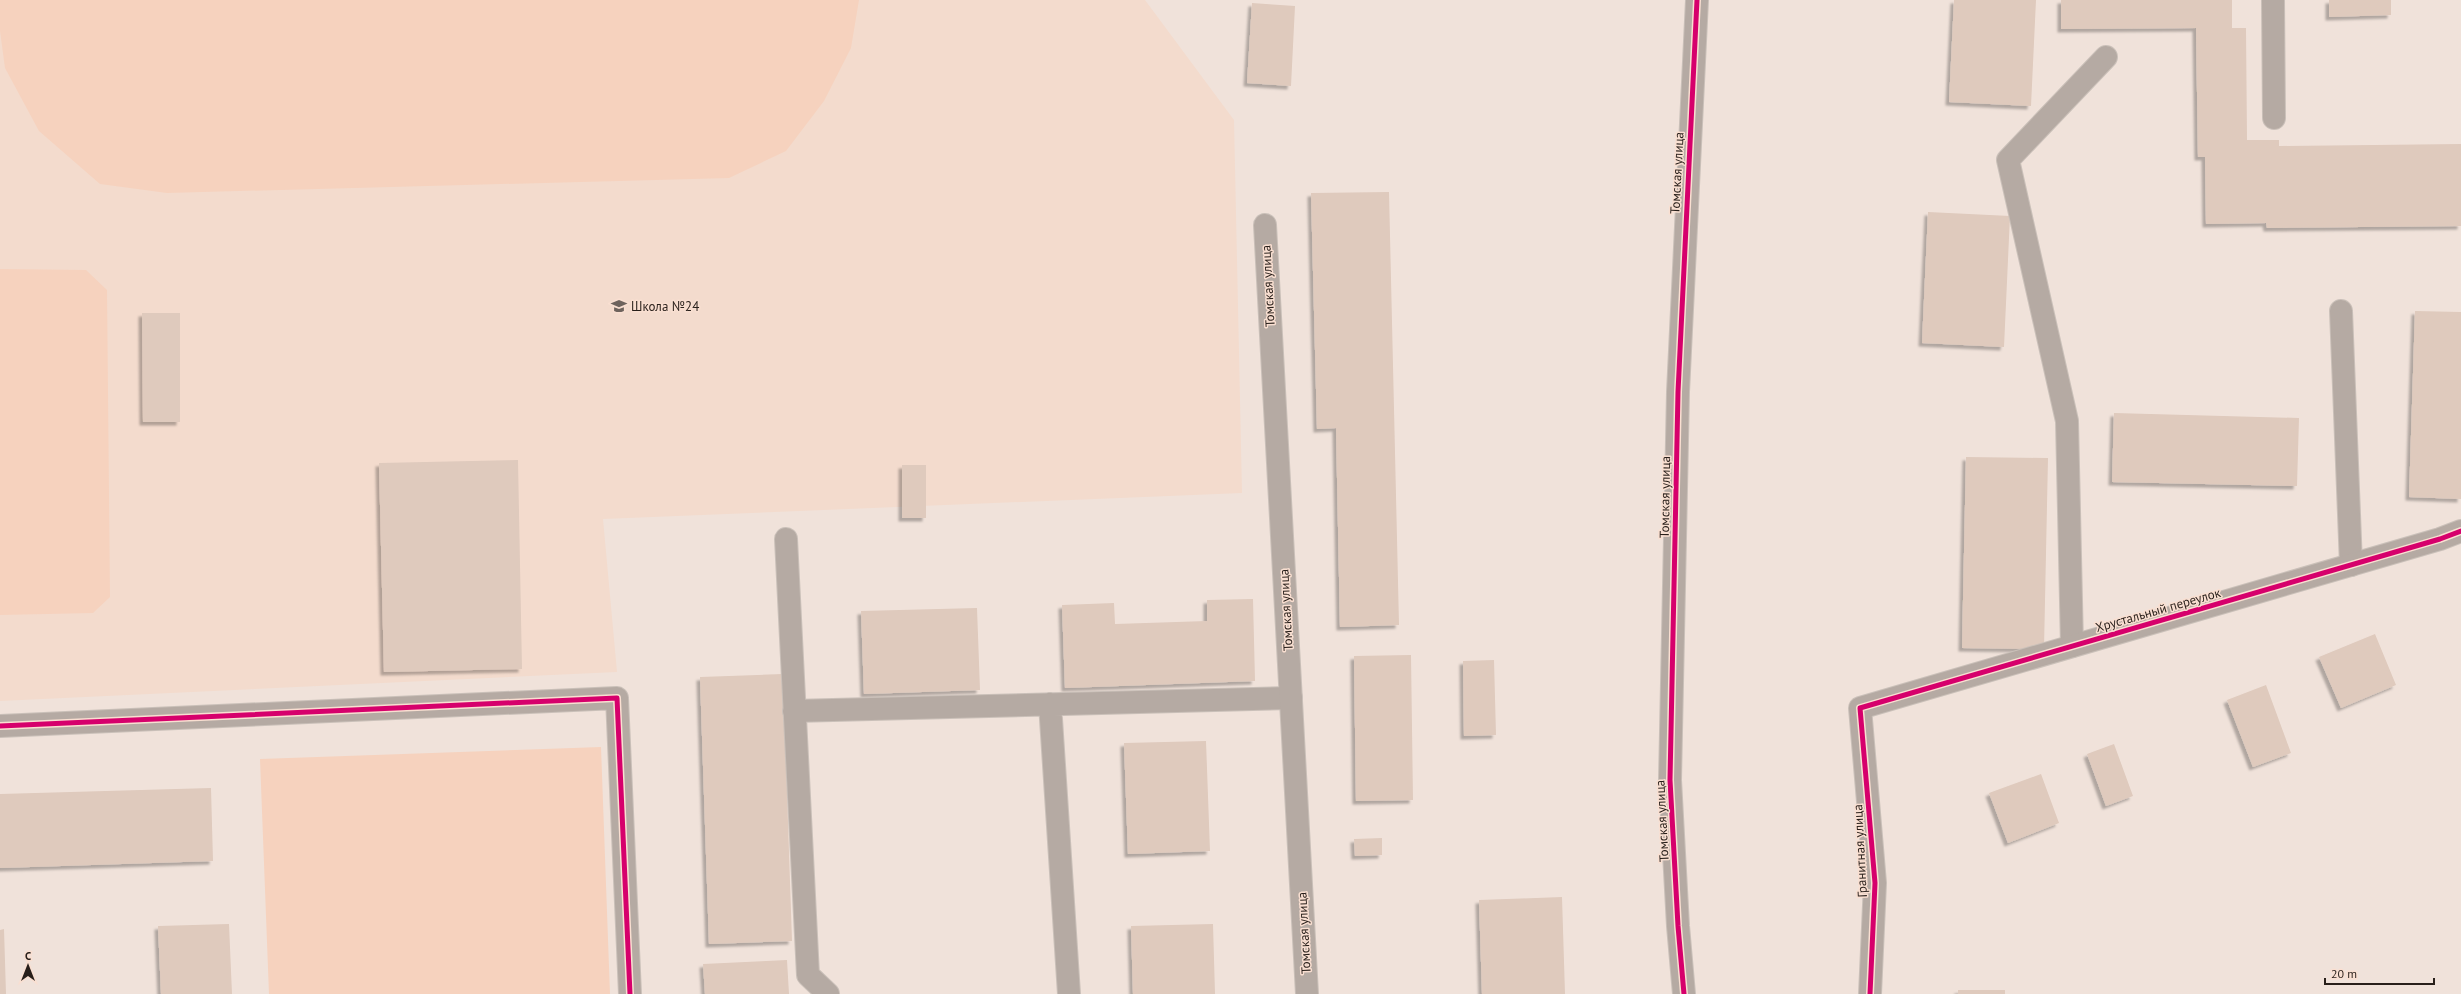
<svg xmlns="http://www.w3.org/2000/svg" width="2461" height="994" viewBox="0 0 2461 994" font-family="'PT Sans',sans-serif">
	<defs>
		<filter id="shadow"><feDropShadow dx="-3.5" dy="3.5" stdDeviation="1" flood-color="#0004"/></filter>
	</defs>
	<rect width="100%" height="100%" fill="#f0e2da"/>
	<path fill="#f3dbcd" d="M 0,0 L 1145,0 L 1234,120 L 1242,493 L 603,519 L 617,672 L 0,701 Z"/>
	<path fill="#f6d2be" d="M 0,0 L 859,0 L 851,48 L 824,101 L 786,151 L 729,178 L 167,193 L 100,184 L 39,131 L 5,68 L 0,31 Z
		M 0,269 L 86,270 L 107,290 L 110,597 L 93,613 L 0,615 Z
		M 601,747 L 610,994 L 269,994 L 260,759 Z"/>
	<path fill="#dfcabd" filter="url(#shadow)" d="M 1954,0 L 2036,0 L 2031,106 L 1949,102 Z
		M 2061,0 L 2232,0 L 2232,28 L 2246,28 L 2247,140 L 2279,140 L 2279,146 L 2461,144 L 2461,226 L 2267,228 L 2266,223 L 2206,224 L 2205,157 L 2198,157 L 2196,28 L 2061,29 Z
		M 2329,0 L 2391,0 L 2391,15 L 2329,17 Z
		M 1252,3 L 1295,6 L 1291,86 L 1247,83 Z
		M 1389,192 L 1399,625 L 1340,627 L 1336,428 L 1317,429 L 1311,193 Z
		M 1928,212 L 2010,216 L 2004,347 L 1922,343 Z
		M 2415,311 L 2461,312 L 2461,499 L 2409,497 Z
		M 142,313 L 180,313 L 180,422 L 143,422 Z
		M 2114,413 L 2299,418 L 2297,486 L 2112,482 Z
		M 1966,457 L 2048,458 L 2044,649 L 1962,648 Z
		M 518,460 L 522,669 L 384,672 L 379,463 Z
		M 902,465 L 926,465 L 926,518 L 902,518 Z
		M 1253,599 L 1255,681 L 1065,688 L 1062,605 L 1114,603 L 1115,624 L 1207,621 L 1207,600 Z
		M 977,608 L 980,690 L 864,694 L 861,611 Z
		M 2375,634 L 2396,685 L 2341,708 L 2319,657 Z
		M 1411,655 L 1413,800 L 1356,801 L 1354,656 Z
		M 1494,660 L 1496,735 L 1464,736 L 1463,661 Z
		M 783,674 L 792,941 L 709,944 L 700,677 Z
		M 2266,685 L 2291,753 L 2253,767 L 2227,700 Z
		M 1206,741 L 1210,851 L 1128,854 L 1124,743 Z
		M 2114,744 L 2133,796 L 2106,806 L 2087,754 Z
		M 2041,774 L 2059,823 L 2008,843 L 1989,793 Z
		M 211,788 L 213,861 L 0,868 L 0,794 Z
		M 1382,838 L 1382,855 L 1355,856 L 1354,839 Z
		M 1562,897 L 1565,994 L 1482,994 L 1479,900 Z
		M 229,924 L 232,994 L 161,994 L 158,926 Z
		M 1213,924 L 1215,994 L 1133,994 L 1131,926 Z
		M 4,929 L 6,994 L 0,994 L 0,930 Z
		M 787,960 L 789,994 L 705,994 L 703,964 Z
		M 1958,990 L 2005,990 L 2005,994 L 1958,994 Z"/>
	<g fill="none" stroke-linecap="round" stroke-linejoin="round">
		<defs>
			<path id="service" d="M 2273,0 L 2274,118
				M 2341,311 L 2351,565
				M 786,539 L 808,975 L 828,994
				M 2072,646 L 2067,421 L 2008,160 L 2106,57
				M 1050,704 L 1069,994
				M 794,711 L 1291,698"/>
			<path id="minor" d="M 1265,225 L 1307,994
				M 0,726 L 617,698 L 630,994
				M 1684,994 L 1678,926 L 1670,780 L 1678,392 L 1697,0
				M 1870,994 L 1875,883 L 1860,708 L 2440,539 L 2461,531"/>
		</defs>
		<use href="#service" stroke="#cac0b9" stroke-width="24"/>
		<use href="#minor" stroke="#cac0b9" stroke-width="24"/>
		<use href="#service" stroke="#b5aaa3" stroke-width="22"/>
		<use href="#minor" stroke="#b5aaa3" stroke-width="22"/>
		<defs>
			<path id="cycleway" d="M 0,726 L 617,698 L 630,994
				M 1684,994 L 1678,926 L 1670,780 L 1678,392 L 1697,0
				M 1870,994 L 1875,883 L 1860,708 L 2440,539 L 2461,531"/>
		</defs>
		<use href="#cycleway" stroke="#f9dfd1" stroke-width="8"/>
		<use href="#cycleway" stroke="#d6006c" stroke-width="5"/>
	</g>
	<defs>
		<symbol id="school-bare" viewBox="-9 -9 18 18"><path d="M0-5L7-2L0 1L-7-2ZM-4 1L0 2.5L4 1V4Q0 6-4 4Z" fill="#6e635d" stroke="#f9dfd1" stroke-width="2.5" paint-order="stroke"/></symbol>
	</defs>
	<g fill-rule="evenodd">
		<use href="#school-bare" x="608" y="295" width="22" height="22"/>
	</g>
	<g text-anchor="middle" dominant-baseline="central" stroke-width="3" stroke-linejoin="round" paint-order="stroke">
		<g font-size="13" fill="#281f1a" stroke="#f9dfd1">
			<text transform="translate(1677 173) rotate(-87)">Томская улица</text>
			<text transform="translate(1268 286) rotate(-93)">Томская улица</text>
			<text transform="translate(1665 497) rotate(-89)">Томская улица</text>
			<text transform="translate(1286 610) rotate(-93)">Томская улица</text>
			<text transform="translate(2158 610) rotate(-16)">Хрустальный переулок</text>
			<text transform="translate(1662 821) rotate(-93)">Томская улица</text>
			<text transform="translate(1860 851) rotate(-93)">Гранитная улица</text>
			<text transform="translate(1304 933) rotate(-93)">Томская улица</text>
		</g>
		<g font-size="13" fill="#281f1a" stroke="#f9dfd1" text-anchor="start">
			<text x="631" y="306">Школа №24</text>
		</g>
	</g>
	<g transform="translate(28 966)" stroke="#f9dfd1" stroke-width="3" paint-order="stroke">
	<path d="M0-3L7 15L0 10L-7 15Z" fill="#281f1a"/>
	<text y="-6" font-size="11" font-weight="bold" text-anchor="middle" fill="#281f1a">С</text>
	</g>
	<path d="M2325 978v6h109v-6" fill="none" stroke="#281f1a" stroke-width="2"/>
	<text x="2331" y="978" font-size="12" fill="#281f1a" stroke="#f9dfd1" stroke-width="3" paint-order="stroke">20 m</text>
</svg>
